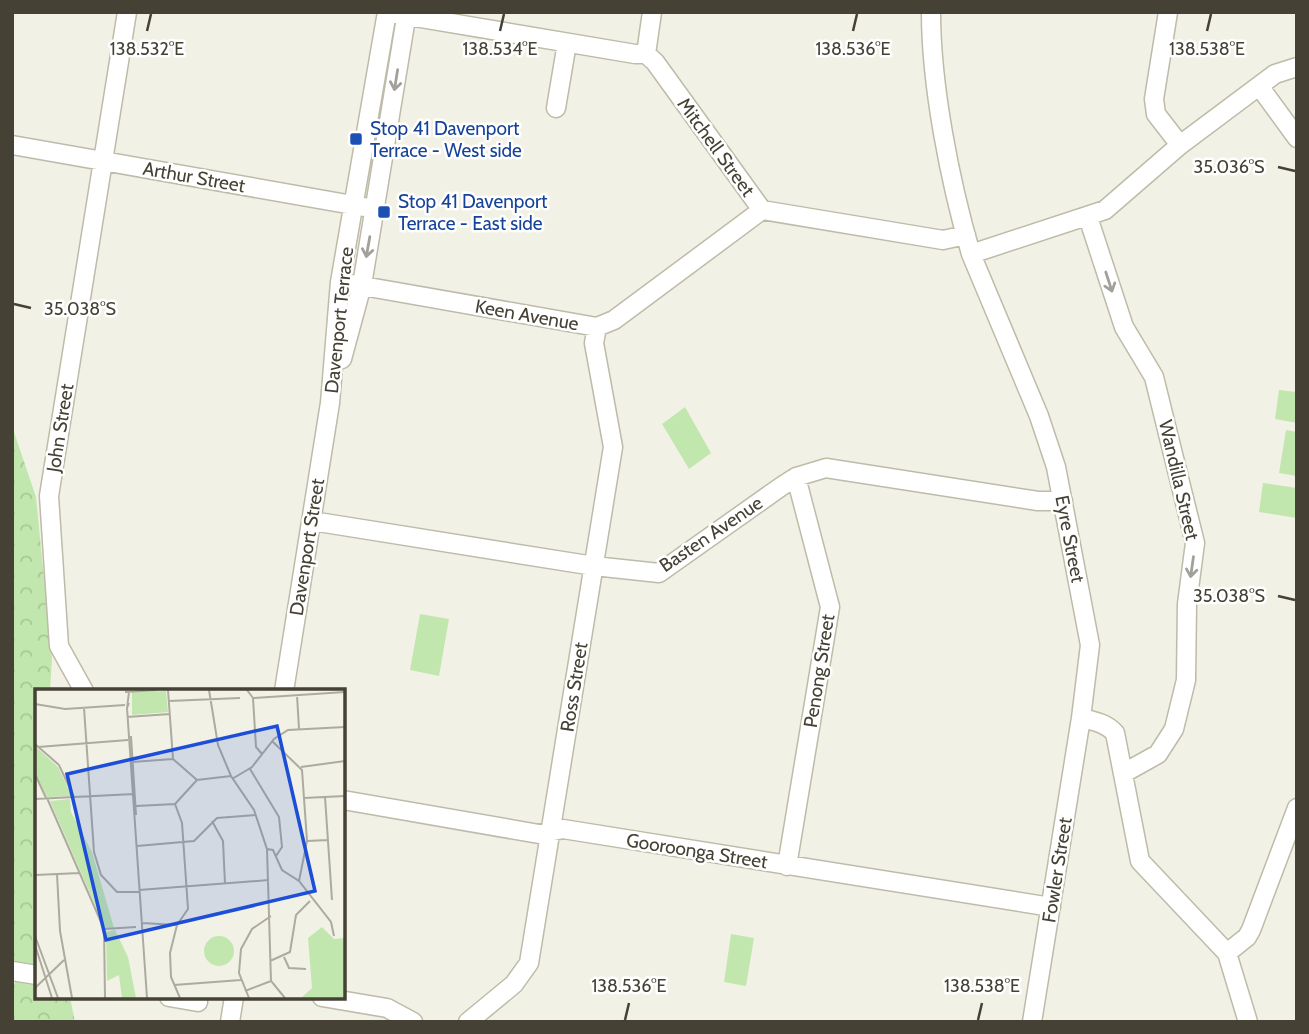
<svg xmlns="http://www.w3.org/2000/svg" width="1309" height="1034" viewBox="0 0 1309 1034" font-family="Cabin,sans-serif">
	<defs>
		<pattern id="forest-crowns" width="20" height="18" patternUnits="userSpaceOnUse" patternTransform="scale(1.75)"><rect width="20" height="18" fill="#c2e7ae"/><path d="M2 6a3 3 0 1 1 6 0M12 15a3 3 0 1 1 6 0" fill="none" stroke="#a8c796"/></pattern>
	</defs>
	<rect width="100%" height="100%" fill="#f2f1e5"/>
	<path fill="#c2e7ae" d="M 1279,390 L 1297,392 L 1297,423 L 1275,419 Z
		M 685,407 L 711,453 L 689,469 L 662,424 Z
		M 1286,430 L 1297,432 L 1297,476 L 1279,473 Z
		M 1263,483 L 1297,488 L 1297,518 L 1259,512 Z
		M 420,614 L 449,619 L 439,676 L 410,670 Z
		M 731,934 L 754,938 L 746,986 L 724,982 Z"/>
	<path fill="url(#forest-crowns)" d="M 12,426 L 36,497 L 52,659 L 50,691 L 37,691 L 37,969 L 12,965 Z
		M 21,981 L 37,984 L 37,997 L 70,997 L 75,1022 L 12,1022 L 13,987 L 15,982 Z"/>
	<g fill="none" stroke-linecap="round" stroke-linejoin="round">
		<defs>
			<path id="minor" d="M 652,12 L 646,54 L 655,62 L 762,210 L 943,240 L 966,235
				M 931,12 C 931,86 950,182 971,254 L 1039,416 L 1056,467 L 1090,645 L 1081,718 C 1094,721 1106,723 1115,733 L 1140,861 L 1227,953 L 1248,1022
				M 1168,12 L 1154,99 L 1156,114 L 1180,145
				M 397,14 L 635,54 L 646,54
				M 1259,86 L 1297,138
				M 556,108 L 567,43
				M 12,145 L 364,207
				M 1088,217 L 1124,327 L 1154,377 L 1195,543 L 1187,604 L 1186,680 L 1174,729 L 1158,754 L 1124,773
				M 971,254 L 1105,210 L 1180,145 L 1275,74 L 1297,67
				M 340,282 L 597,327 L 614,320 L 762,210
				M 342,359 L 362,285 L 407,12
				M 312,521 L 594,566 L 659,573 L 782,486 L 796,477 L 826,468 L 1038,501 L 1063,501
				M 84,691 L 59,646 L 49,496 L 127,12
				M 284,691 L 330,403 L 340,282 L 387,12
				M 343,800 L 539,834 L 563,829 L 1051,907
				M 787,866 L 830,607 L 796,477
				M 1227,953 L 1247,937 L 1251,930 L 1297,808
				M 12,971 L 37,975
				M 169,997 L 198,1002
				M 322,997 L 387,1008 L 413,1022
				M 230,1022 L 234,997
				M 468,1022 L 514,984 L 529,963 L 613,447 L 594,343 L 597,327
				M 1032,1022 L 1081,718"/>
		</defs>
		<use href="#minor" stroke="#bebba8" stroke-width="21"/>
		<use href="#minor" stroke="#fff" stroke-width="18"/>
	</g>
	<defs><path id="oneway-shaft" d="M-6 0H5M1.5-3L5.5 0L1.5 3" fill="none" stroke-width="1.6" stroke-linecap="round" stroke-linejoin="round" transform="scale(1.75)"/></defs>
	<g stroke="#a2a09a">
		<use href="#oneway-shaft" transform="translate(396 80) rotate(99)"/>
		<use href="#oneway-shaft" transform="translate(368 247) rotate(100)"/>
		<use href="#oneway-shaft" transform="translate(1109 282) rotate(72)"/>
		<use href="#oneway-shaft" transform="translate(1192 567) rotate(98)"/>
	</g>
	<path fill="none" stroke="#454235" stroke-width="2.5" d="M 147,31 L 151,14M 500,31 L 504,14M 853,31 L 857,14M 1207,31 L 1211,14M 1278,167 L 1295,171M 14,304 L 31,308M 1278,596 L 1295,600M 625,1020 L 629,1003M 978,1020 L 982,1003"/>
	<g fill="#1a4fb4" stroke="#fff" stroke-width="2.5">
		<rect x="349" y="132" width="14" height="14" rx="3.5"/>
		<rect x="377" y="205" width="14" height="14" rx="3.5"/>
	</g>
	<g text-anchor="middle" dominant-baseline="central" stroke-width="5" stroke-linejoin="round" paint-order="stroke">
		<g font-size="19" fill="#164399" stroke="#fff" text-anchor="start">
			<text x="370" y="128">Stop 41 Davenport<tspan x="370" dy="22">Terrace - West side</tspan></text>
			<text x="398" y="201">Stop 41 Davenport<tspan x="398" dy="22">Terrace - East side</tspan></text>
		</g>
		<g font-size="19" fill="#454235" stroke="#fff">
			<text transform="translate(716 147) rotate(54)">Mitchell Street</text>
			<text transform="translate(194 177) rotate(10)">Arthur Street</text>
			<text transform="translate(527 315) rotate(10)">Keen Avenue</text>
			<text transform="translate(339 320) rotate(-84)">Davenport Terrace</text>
			<text transform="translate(60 428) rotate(-81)">John Street</text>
			<text transform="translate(1179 480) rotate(77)">Wandilla Street</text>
			<text transform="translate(711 534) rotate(-34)">Basten Avenue</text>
			<text transform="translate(1070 539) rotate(79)">Eyre Street</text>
			<text transform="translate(307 547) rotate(-81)">Davenport Street</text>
			<text transform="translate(819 671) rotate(-81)">Penong Street</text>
			<text transform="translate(574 687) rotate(-81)">Ross Street</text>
			<text transform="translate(697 851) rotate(9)">Gooroonga Street</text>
			<text transform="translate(1057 870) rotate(-81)">Fowler Street</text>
		</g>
	</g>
	<g transform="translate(35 689)">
		<rect width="310" height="310" fill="#f2f1e5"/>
		<path d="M169 262a15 15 0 1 1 30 0a15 15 0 1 1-30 0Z" fill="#c2e7ae"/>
		<path d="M 131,2 L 133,23 L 97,26 L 97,3 ZM 0,57 L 23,78 L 37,107 L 12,108 L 0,84 ZM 35,110 L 36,123 L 57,163 L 79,239 L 70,239 L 15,112 ZM 287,238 L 299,250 L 310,249 L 310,309 L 266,309 L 277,299 L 273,249 ZM 80,241 L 93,268 L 101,309 L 87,309 L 84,286 L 72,292 L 71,243 Z" fill="#c2e7ae"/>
		<path fill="none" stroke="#adab9f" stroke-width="2" d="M 133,1 L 138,70 L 162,91 L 196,87M 174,1 L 183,56 L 196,87 L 219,121 L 232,160 L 238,161 L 247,181 L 264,192 L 296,233 L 299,247M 212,1 L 218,9 L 221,58 L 227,65M 90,3 L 122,1M 94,3 L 92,19 L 94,14M 262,6 L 264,40M 218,9 L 310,3M 134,12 L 205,9M 0,15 L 30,20 L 90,16M 49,19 L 59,163 L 66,186 L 82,203 L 105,203M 92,19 L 112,309M 92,28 L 135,25M 96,47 L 101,126M 237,52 L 267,81 L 272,152 L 264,192M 0,55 L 24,76 L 39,108M 3,58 L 93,51M 97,73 L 138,70M 266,78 L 310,72M 215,80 L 244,128 L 247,158 L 241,167M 0,85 L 11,109M 197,90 L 217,78 L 239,50 L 253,41 L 310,38M 290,108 L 297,211M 12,109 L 69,240 L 70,309M 269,109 L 310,107M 0,110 L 99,105M 140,115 L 147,134 L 153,220 L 142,236 L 135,264 L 136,288 L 145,309M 101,117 L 140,115 L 162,91M 177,132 L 188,152 L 190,195M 272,152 L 293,151M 102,157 L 159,152 L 182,129 L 221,126M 232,160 L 236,292 L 250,309M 22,185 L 25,242 L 37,309M 0,186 L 45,184M 104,201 L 234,191M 107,234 L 142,236M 69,240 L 101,238M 0,247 L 23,309M 0,256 L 17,309M 249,268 L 254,279 L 271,280M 235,272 L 255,263 L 261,226 L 275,212M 139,296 L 206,291M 0,299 L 29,271M 210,302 L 236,292M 214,309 L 204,284 L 206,260 L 217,240 L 236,227"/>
		<path fill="#1d4ed8" fill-opacity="0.15" stroke="#1d4ed8" stroke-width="3.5" d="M 242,37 L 280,202 L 71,251 L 32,85 Z"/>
		<rect width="310" height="310" fill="none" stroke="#454235" stroke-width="3.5"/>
	</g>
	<g font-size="18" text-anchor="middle" fill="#454235" stroke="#fff" stroke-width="5" stroke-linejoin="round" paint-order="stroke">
		<text x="147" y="55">138.532°E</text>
		<text x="500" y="55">138.534°E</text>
		<text x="853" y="55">138.536°E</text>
		<text x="1207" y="55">138.538°E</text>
		<text x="1229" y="173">35.036°S</text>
		<text x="80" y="315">35.038°S</text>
		<text x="1229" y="602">35.038°S</text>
		<text x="629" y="992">138.536°E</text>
		<text x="982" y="992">138.538°E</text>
	</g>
	<rect width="1309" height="1034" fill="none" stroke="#454235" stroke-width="28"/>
</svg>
